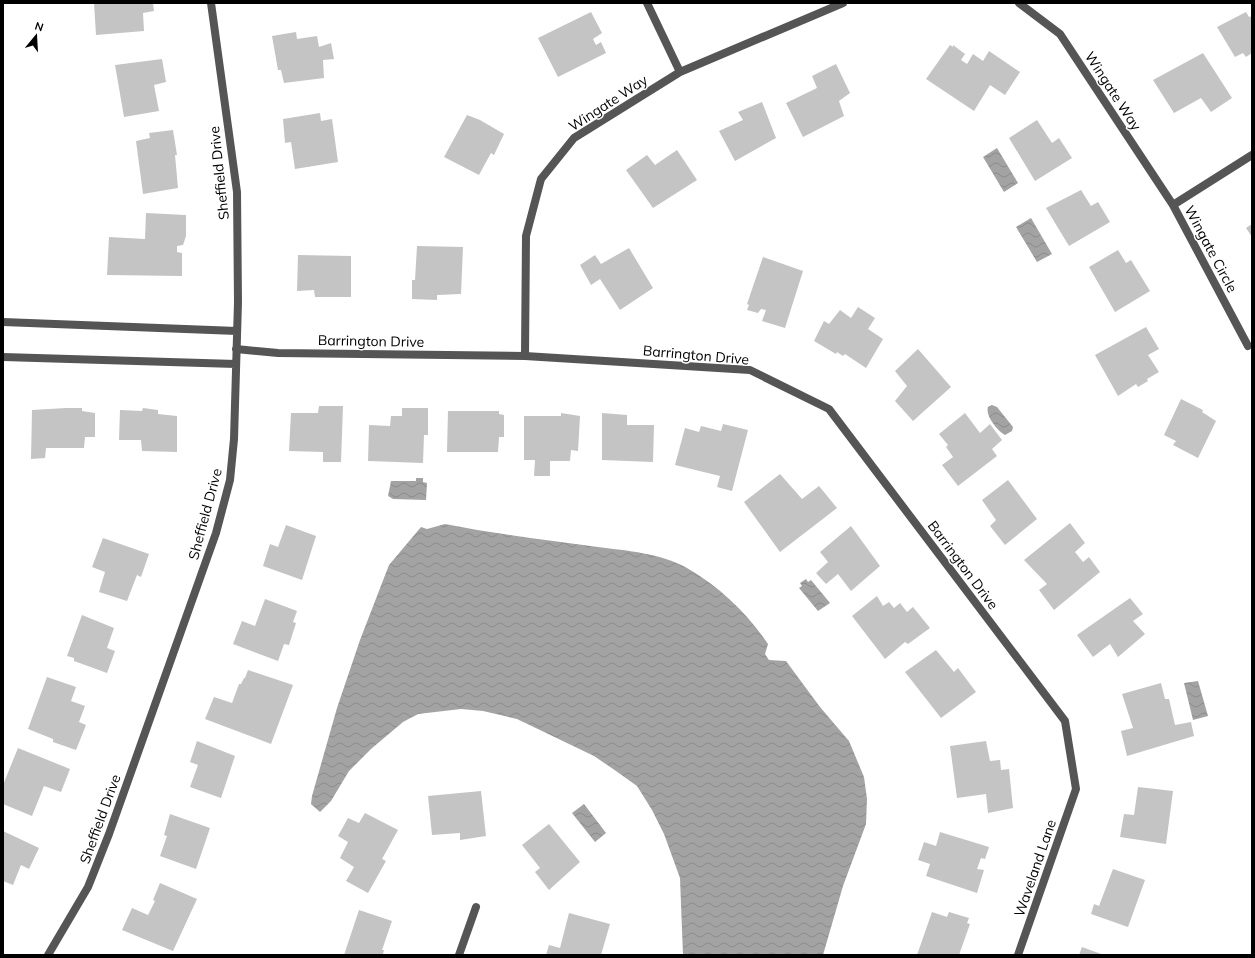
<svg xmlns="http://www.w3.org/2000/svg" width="1255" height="958" viewBox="0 0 1255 958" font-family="Mulish,sans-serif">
	<defs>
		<pattern id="water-waves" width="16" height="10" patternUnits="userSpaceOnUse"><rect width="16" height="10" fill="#a3a3a3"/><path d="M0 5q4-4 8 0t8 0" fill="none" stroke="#8b8b8b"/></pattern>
	</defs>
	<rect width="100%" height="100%" fill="#fff"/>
	<path fill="url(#water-waves)" d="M 997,148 L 1018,183 L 1004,192 L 983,157 Z
		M 1031,218 L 1052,254 L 1037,262 L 1016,227 Z
		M 992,405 L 997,407 L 1013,427 L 1012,431 L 1005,435 C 998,431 985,416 988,407 Z
		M 416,478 L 423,478 L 423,482 L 427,483 L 426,500 L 393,499 L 388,496 L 391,481 L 416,481 Z
		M 445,524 C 496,534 547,540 598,547 C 628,551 660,553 687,568 C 720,587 747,613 768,644 L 765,654 L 769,660 L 786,661 L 820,707 L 849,741 L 864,777 L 867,799 L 866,824 L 843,886 L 823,955 L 683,955 L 680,878 L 664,834 L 652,810 L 637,786 L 616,771 L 594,756 L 517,719 L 483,711 L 461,709 L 418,714 L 403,722 L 371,749 L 349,771 L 331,801 L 320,812 L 311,804 L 312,796 L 337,708 L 360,640 L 389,565 L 421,527 L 427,529 Z
		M 806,579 L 808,582 L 811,580 L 830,603 L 818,611 L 799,588 L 802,586 L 800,583 Z
		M 1198,681 L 1208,716 L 1193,720 L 1184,683 Z
		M 584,804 L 606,833 L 595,842 L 572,813 Z"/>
	<path fill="#c4c4c4" d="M 94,3 L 153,3 L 154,11 L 143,13 L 144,31 L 96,35 Z
		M 591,12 L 602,33 L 593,39 L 596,45 L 601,42 L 606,53 L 558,77 L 538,38 Z
		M 1246,12 L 1249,17 L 1252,16 L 1252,53 L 1246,57 L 1243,53 L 1235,57 L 1217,27 Z
		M 296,32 L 297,39 L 317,36 L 319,47 L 331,43 L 334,59 L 323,60 L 324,78 L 284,83 L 281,70 L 278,70 L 272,36 Z
		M 950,45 L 953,47 L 953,45 L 965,54 L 961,60 L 967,64 L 973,54 L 983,61 L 989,51 L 1020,72 L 1005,95 L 990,85 L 974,111 L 926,79 Z
		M 1203,53 L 1232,98 L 1211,112 L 1201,98 L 1174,113 L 1153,80 Z
		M 162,59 L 166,82 L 154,85 L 159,111 L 124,117 L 115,65 Z
		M 836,64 L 850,93 L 839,101 L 844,116 L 803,137 L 786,103 L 817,88 L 812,76 Z
		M 762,102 L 776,138 L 735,161 L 719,131 L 743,120 L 738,112 Z
		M 320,113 L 321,121 L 332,119 L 338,162 L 295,169 L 291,142 L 285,143 L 283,119 Z
		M 467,115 L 480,120 L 504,134 L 494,155 L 491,153 L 479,175 L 444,157 Z
		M 1037,120 L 1052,143 L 1059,138 L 1072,158 L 1035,181 L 1009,138 Z
		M 173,130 L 177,155 L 175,155 L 178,188 L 143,194 L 136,141 L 150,138 L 149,133 Z
		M 677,150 L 697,180 L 653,208 L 626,170 L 647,155 L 655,165 Z
		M 1081,190 L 1091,206 L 1098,202 L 1110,222 L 1069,246 L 1046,208 Z
		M 146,213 L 186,215 L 186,236 L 183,245 L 177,246 L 177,252 L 182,253 L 182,276 L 107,275 L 109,237 L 145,239 Z
		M 1252,224 L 1252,237 L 1246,228 Z
		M 417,246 L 463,247 L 461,294 L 437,295 L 437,300 L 412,299 L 412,280 L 415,280 Z
		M 629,248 L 653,288 L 620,310 L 600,279 L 591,285 L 580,265 L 595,255 L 601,264 Z
		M 1118,250 L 1126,263 L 1131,260 L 1150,291 L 1115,312 L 1089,267 Z
		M 298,255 L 351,256 L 351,297 L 315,297 L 314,290 L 297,291 Z
		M 763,257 L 803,271 L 785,328 L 762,321 L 766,310 L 761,309 L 758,313 L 747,310 L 749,305 L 747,304 Z
		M 858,307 L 875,318 L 868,329 L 883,339 L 866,368 L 845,354 L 843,356 L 837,352 L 836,354 L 814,341 L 824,321 L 829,324 L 840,310 L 851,318 Z
		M 1146,327 L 1159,349 L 1148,355 L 1159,372 L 1147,379 L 1148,381 L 1138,387 L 1136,384 L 1118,396 L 1095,355 Z
		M 918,349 L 951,387 L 913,421 L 895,401 L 907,386 L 895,371 Z
		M 1181,399 L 1203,410 L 1202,412 L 1216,421 L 1198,458 L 1173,445 L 1176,441 L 1164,435 Z
		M 319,406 L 343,406 L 341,462 L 323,462 L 323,452 L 289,451 L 291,413 L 318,413 Z
		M 66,408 L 82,408 L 82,411 L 95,413 L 95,437 L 85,437 L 84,448 L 46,448 L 45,458 L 31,459 L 32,410 Z
		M 143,408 L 158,410 L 158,414 L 177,416 L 177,452 L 142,451 L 141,440 L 119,440 L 120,410 L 142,411 Z
		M 402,408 L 428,408 L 428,435 L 424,435 L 423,463 L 368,461 L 369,425 L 390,426 L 391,416 L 402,416 Z
		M 448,411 L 499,411 L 499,414 L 504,415 L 504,437 L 499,437 L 498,452 L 447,452 Z
		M 561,413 L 580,416 L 578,451 L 571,450 L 570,461 L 550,461 L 550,476 L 534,476 L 535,460 L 524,460 L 524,416 L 561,416 Z
		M 602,413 L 627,415 L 627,425 L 654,425 L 653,462 L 602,460 Z
		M 965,413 L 980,433 L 990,424 L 1002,440 L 992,449 L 997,456 L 958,486 L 942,465 L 953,457 L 946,447 L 948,445 L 939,434 Z
		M 723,424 L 748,430 L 732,491 L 717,487 L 720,476 L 675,465 L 685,428 L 699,432 L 701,426 L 721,431 Z
		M 780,474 L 802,499 L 819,486 L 837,508 L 780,552 L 744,502 Z
		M 1008,480 L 1037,519 L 1005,545 L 990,526 L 996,520 L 982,500 Z
		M 1070,523 L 1085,543 L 1075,552 L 1083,562 L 1089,557 L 1100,572 L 1054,610 L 1039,590 L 1047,584 L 1024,560 Z
		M 286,525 L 316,536 L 302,580 L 263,566 L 270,544 L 278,547 Z
		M 851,526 L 880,566 L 851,591 L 838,574 L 826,584 L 816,573 L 828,562 L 820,552 Z
		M 103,538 L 149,554 L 141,577 L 137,575 L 127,601 L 99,592 L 105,572 L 92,567 Z
		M 877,596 L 883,606 L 889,602 L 894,608 L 900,603 L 907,612 L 913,607 L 930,628 L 908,644 L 905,642 L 885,659 L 852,616 Z
		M 1130,598 L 1143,614 L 1133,621 L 1145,634 L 1118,657 L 1110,644 L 1093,657 L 1077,635 Z
		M 265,599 L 297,611 L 293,622 L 296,623 L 289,645 L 284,644 L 278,661 L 233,644 L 242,621 L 255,626 Z
		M 82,615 L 114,628 L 107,648 L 115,651 L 107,673 L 74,661 L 74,658 L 67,656 Z
		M 936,650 L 954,672 L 958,668 L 976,692 L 941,718 L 905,672 Z
		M 248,670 L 293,685 L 271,744 L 205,719 L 214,697 L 232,703 L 239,684 L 241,684 L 244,678 L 245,678 Z
		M 47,677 L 76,687 L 71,701 L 85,706 L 79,722 L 86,725 L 76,750 L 53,742 L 53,739 L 28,729 Z
		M 1161,683 L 1165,699 L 1169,699 L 1175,725 L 1191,722 L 1194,736 L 1127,756 L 1121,731 L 1133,728 L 1122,694 Z
		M 197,741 L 235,756 L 221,798 L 190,787 L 198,765 L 190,762 Z
		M 986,741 L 990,761 L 1000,760 L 1001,770 L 1009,769 L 1013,808 L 988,813 L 986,794 L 957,798 L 950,746 Z
		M 18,748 L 70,769 L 61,792 L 44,786 L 32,816 L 3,804 L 3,785 Z
		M 1138,787 L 1173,791 L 1166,844 L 1120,837 L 1124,814 L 1134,815 Z
		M 481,791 L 486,836 L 460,840 L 460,833 L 432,835 L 428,796 Z
		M 365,813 L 398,830 L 382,859 L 386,861 L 368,893 L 346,881 L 354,867 L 340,858 L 348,842 L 338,836 L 348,818 L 359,823 Z
		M 170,814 L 210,828 L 196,869 L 160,856 L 167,836 L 164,835 Z
		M 549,824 L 580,862 L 549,890 L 535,872 L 540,868 L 522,845 Z
		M 3,831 L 39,848 L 29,869 L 21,865 L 13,885 L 3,881 Z
		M 940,832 L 989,847 L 985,859 L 981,858 L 977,869 L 984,870 L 977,893 L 926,876 L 930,864 L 918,860 L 924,842 L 936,846 Z
		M 1113,869 L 1145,880 L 1128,927 L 1091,914 L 1094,904 L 1099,906 Z
		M 160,883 L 197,899 L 173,951 L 122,930 L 132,908 L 148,915 L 155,901 L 153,900 Z
		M 359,910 L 392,921 L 382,950 L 384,950 L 383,954 L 385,955 L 344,955 Z
		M 932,912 L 947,917 L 949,912 L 969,918 L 967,923 L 970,924 L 959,955 L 917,955 Z
		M 569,913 L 610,924 L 601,955 L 546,955 L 549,945 L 560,948 Z
		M 1082,947 L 1104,955 L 1079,955 Z"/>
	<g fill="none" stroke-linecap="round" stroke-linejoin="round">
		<path stroke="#555" stroke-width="8" d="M 647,3 L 680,72
			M 1019,3 L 1060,34 L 1173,205 L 1248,346
			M 1173,205 L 1252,155
			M 3,322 L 237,331
			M 236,349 L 278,353 L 525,356 L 750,370 L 829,409 L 1065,721 L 1076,789 L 1018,955
			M 525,356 L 526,236 L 541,179 L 574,138 L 680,72 L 843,3
			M 3,357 L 236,364
			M 48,955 L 88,887 L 109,834 L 216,533 L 230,480 L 234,439 L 238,302 L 237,192 L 211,3
			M 459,955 L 476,907"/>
	</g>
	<g text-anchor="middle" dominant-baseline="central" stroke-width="3" stroke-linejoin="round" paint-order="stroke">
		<g font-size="14" fill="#000" stroke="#fff">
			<text transform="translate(1113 91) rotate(57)">Wingate Way</text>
			<text transform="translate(608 103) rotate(-33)">Wingate Way</text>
			<text transform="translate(219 173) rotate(-96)">Sheffield Drive</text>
			<text transform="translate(1211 249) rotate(62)">Wingate Circle</text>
			<text transform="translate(371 341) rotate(1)">Barrington Drive</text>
			<text transform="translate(696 355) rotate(5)">Barrington Drive</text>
			<text transform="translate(205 514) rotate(-75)">Sheffield Drive</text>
			<text transform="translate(963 565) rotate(53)">Barrington Drive</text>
			<text transform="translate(100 819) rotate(-70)">Sheffield Drive</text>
			<text transform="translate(1035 868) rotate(-71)">Waveland Lane</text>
		</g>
	</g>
	<rect width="1255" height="958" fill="none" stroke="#000000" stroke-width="8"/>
	<g transform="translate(36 36) rotate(18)" stroke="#ffffff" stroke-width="3" paint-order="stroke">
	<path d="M0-3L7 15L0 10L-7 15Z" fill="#000000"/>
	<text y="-6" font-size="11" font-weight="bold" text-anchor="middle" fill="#000000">N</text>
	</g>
</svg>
